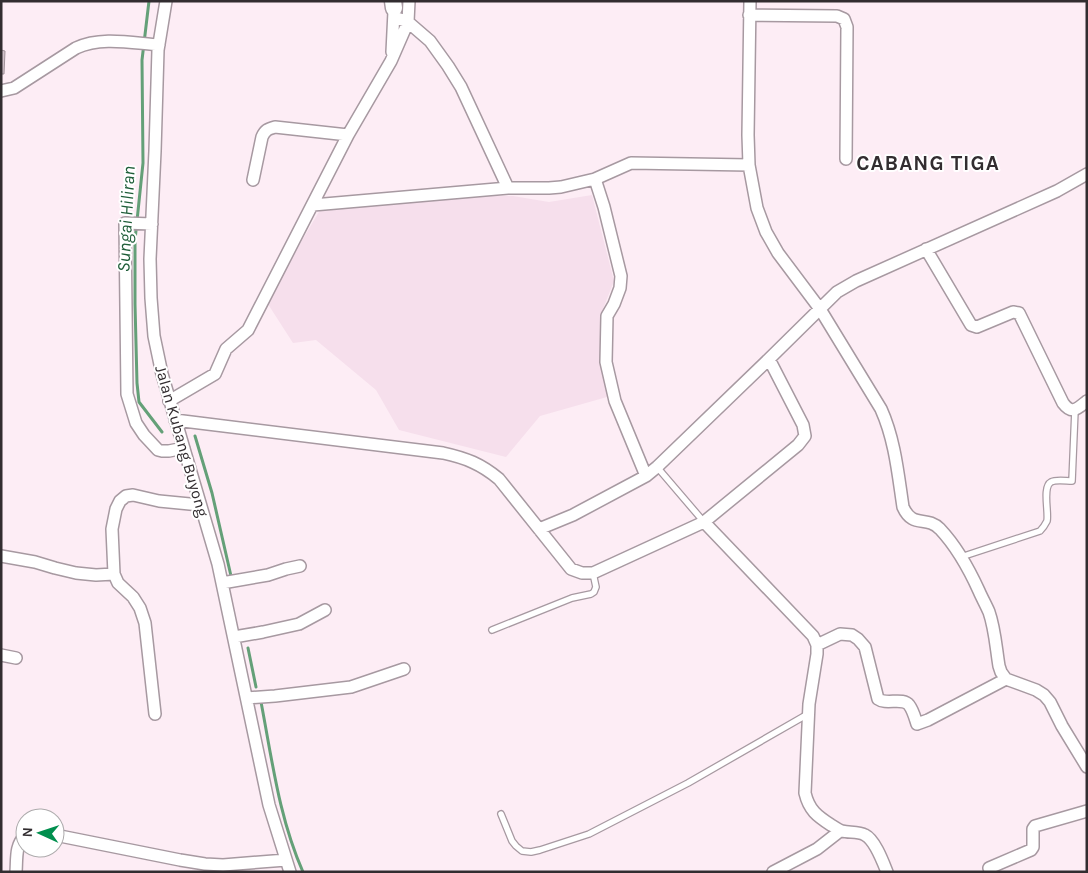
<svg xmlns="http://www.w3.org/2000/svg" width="1088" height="873" viewBox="0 0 1088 873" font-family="Karla,sans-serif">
	<rect width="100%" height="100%" fill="#fdedf5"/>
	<path fill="#f6dfec" d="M 592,195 L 614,281 L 601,314 L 607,397 L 540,416 L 506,457 L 399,430 L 376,390 L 316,340 L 293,343 L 266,301 L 320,210 L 451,196 L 513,196 L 549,202 Z"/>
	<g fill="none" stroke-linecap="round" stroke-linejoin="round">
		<path stroke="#64a078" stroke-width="3" d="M 149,1 L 142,60 L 143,163 L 135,240 L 135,304 L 137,383 L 139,402 L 162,432
			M 195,436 L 212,493 L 231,576
			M 248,648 L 256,687
			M 261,702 C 272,759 279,818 303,872"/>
	</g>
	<path fill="#d2c3cb" stroke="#9f9198" d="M 1,50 L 5,51 L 4,74 L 1,74 Z"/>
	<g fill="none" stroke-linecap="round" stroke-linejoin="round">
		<defs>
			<path id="service" d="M 657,467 L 704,522
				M 961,557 L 1040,531 C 1043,528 1045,525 1047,521 C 1049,512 1042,487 1051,482 C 1056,479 1066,481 1072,481 L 1075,410
				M 492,630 L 572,598 L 591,594 L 594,592 L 596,587 L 593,573
				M 501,814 L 512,841 L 516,846 L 522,851 L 531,852 L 540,850 L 589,834 L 688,783 L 808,714"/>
			<path id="minor" d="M 166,1 L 158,50 L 155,151 L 150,259 L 151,298 L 154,336 L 162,374 L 218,564 L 269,805 L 290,872
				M 750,1 L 748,135 L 749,165 L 757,208 L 766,232 L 778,253 L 820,309 L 881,409 C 895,440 898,474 903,507 C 913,529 926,515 940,529 C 957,547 969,569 979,591 C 982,598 986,605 989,612 C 995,629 996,648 999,666 L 1001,672 L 1006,679 L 1036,690 L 1044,695 L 1050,702 L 1062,726 L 1087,767
				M 749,15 L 837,16 L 844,19 L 847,27 L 846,159
				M 394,17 L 408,22 L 430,41 L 448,66 L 461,87 L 508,188
				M 392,52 L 394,11
				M 1,91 L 14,88 L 76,48 C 101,36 132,43 159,45
				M 595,179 L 604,207 L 621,276 L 620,288 L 614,304 L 607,316 L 606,362 L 615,401 L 646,476
				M 253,180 L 262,137 C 265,130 268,129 275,127 L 348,135
				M 313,205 L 508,188 L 549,188 L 561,187 L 595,179 L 631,163 L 749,165
				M 152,224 L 125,223 L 127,394 L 136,423 L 144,435 L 158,450 L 162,451 L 169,451 L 184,448
				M 926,249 L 971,325 L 977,327 L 1013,312 L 1019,313 L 1063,403 C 1072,415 1077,409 1087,401
				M 169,401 L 215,374 L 226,349 L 248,330 L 348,135 L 391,61 L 408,22 L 409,1
				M 175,420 L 443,453 C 466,458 481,464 499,479 L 571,569 L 582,573 L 593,573 L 704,522 L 798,445 L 805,436 L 803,425 L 769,359 L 837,292 L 856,281 L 1057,191 L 1087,174
				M 704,522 L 813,636 L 817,645 L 817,654 L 809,704 L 805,793 C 809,810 817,816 831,825 C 835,827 838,830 842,831 C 849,833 858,831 865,835 C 875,840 883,862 887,872
				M 539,529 L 573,515 L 646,476 L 657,467 L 769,359
				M 1,556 L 35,562 L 55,568 L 76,573 L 96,575 L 114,574
				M 222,583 L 268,575 L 286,569 L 300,566
				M 234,637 L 263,632 L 299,624 L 325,610
				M 817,645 L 840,634 L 852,635 L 858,639 L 865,647 L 878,699 C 886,705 903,697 909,705 C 913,710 915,718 917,724 L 928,720 L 1006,679
				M 1,655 L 16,658
				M 247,698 L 275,696 L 351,687 L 404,669
				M 155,714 L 145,623 L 140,608 L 133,597 L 118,583 L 114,574 L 112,529 L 116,509 L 120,501 L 126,496 L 133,495 L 159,501 L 200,505
				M 55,835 L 180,860 L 205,864 L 223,865 L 286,860
				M 989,868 L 1031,850 L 1033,847 L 1033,829 L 1035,826 L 1087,811
				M 16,872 C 17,859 15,845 25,836
				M 773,872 L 817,849 L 840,831"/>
			<path id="secondary" d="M 393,1 L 394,8"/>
		</defs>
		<use href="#service" stroke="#a799a1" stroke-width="8"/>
		<use href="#minor" stroke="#a799a1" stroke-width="14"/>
		<use href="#secondary" stroke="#a799a1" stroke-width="19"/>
		<use href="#service" stroke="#fff" stroke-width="5.5"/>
		<use href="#minor" stroke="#fff" stroke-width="11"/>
		<use href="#secondary" stroke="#fff" stroke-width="16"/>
	</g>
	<g text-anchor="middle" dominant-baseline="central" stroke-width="4" stroke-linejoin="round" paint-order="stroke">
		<g font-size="16" fill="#322d30" stroke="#fff">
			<text transform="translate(182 441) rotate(74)">Jalan Kubang Buyong</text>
		</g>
		<g font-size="18" font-style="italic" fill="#1e5d38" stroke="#fff">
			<text transform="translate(126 219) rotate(-87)">Sungai Hiliran</text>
		</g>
		<g font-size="21" font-weight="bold" letter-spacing="1" fill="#322d30" stroke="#fff">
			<text x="928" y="163">CABANG TIGA</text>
		</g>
	</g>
	<rect width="1088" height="873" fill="none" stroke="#322d30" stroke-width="5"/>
	<g transform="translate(40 833) rotate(273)"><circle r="24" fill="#ffffff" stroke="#adabac"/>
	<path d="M0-4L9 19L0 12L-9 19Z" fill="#018f4e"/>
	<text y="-8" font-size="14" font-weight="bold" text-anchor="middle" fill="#322d30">N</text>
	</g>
</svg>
